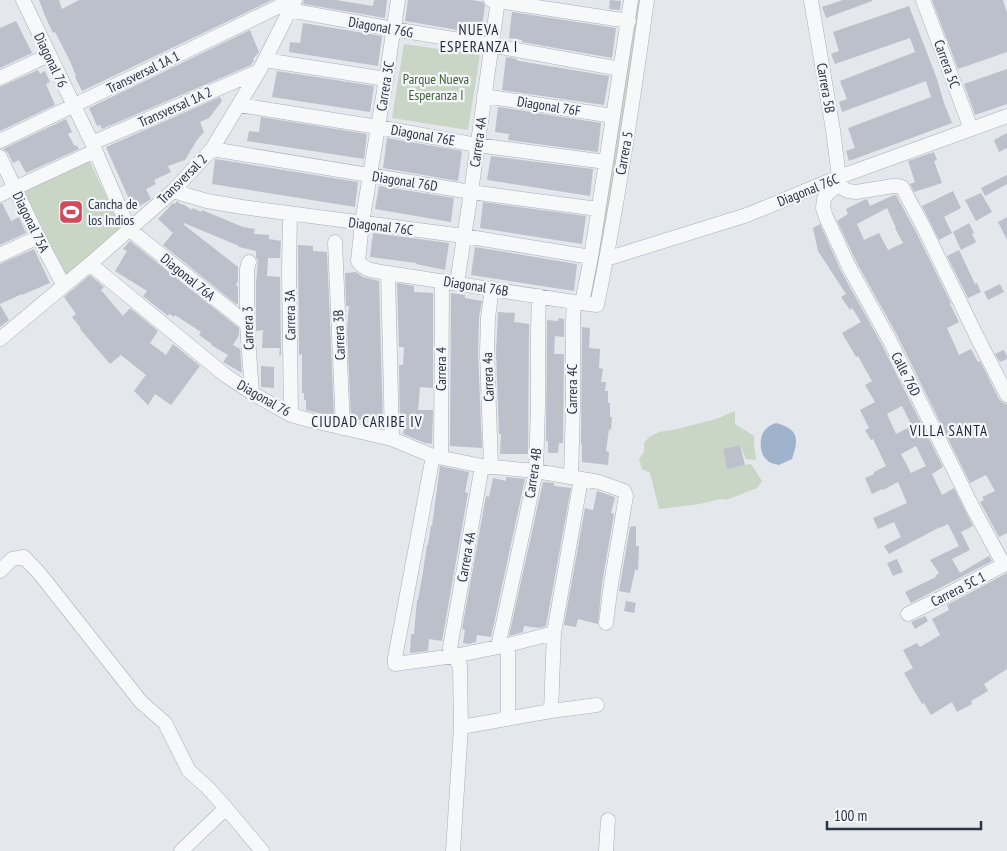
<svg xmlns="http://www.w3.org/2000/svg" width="1007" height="851" font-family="'PT Sans Narrow',sans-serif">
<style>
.green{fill:#c9d6c5}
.water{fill:#9fb4cc}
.building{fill:#bbc0ca;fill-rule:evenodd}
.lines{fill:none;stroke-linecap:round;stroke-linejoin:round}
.minor-casing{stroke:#a9aeb7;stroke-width:15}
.minor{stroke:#f7f8fa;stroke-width:14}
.labels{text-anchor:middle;stroke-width:4.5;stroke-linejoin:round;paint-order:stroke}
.street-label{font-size:14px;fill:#2b3445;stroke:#f4f6f9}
.park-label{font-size:14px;fill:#3f6138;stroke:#f4f6f9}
.poi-label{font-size:14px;fill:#2b3445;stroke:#f4f6f9;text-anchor:start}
.neighbourhood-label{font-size:15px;letter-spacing:1px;fill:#1d2536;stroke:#f4f6f9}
</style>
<rect width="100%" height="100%" fill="#e4e7ec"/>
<path class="green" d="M635,0H643L595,301L587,300Z
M404,44L480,55L468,130L392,118Z
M89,160L122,229L64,280L20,194Z
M735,411V424L754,436V444L756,460L746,459L740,445L723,449L727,468L751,464L762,481L757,488L726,500L720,499L700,504L659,509L650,473L642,469L639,459L644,452V443L649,437L659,432L677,429L716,419Z"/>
<path class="water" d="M776,423C799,429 799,439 792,459L779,465C775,464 769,463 767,460C760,455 759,440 763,433C766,427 771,425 776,423Z"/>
<path class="building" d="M39,0H59L62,9L79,0H272L82,91L75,77L76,76L70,61L55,32L53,33L45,16Z
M304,0H336L373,6L374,0H387L385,18L303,4Z
M408,0H472L483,2L485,6L481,34L405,21Z
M610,0L621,1L620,10L609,9Z
M843,0H872V1L826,18L822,7Z
M932,0H1003L1007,13V52L958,69Z
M909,6L937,79L944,103L952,123L849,161L846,151L855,148L848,128L931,97L926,81L842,112L839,102L847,99L840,81L915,52L910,38L835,64L831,54L839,51L833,32Z
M512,12L616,28L612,58L522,42V40L509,38Z
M16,21L32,53L0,68V28Z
M303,23L382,36L378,66L289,52L290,42L300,43Z
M250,30L259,52L253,59L254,61L251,65L102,129L100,125L97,126L89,108Z
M506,57L517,59L516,60L519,61L609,76L604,105L502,90Z
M1007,69V104L975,115L964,84Z
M38,70L40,74L45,71L50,82L46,84L55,105L0,131V87Z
M277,71L374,86L370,112L272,97Z
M220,97L222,101L209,118L200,122L204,132L197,140L185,160L168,166L171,172L154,180L156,184L146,189L151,199L133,210L128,200L129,199L106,147Z
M498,107L601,123L598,151L597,152L508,140L509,134L495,132Z
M261,117L367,134L364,159L247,141L249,131L259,132Z
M66,119L72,132L68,134L74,145L77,146L79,149L26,173L19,160L13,163L8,153L3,149Z
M1007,133V148L999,152L994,140Z
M387,138L462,151L458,181L383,168Z
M934,152L937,160L934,161L942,183L914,192L910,184L915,182L908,161Z
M491,156L593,169L590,196L487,180Z
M215,159L358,182L355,207L212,184Z
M1007,175V184L985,196L981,188Z
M379,186L454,198L451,222L375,209Z
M953,191L961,208L944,217L952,233L939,240L922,206Z
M981,193L992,212L976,221L965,200Z
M894,195H896L916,232L951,303L950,304L959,322L947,328L959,355L971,349L978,362L980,361L999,399L1003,403L1007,404V533L999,537L980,502L984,500L982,497L995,491L986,475L970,483L897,335L857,263L837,221L848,214L846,209L864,200L867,199L870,206ZM887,208L896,228H895L903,243L888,250L879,233L864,240L857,224Z
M177,201L182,205L183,204L192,210L193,208L201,212L202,210L243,227L255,229L254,234L269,235V239L281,241L280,258H268L267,276L280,277L281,355H279L280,348H262L263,330L256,331V283L258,260L256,258V251L239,247V246L184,223L183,224L238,267V281L236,285L238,287V303L237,305L163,245L173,233L158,219L172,204L173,203L175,204Z
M483,202L586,216L582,244L480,228Z
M2,203L11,221L19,217L26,233L0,245V204Z
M1007,217V240L998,222Z
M969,223L974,233L972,234L976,242L961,250L953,232Z
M820,224L841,271L881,343L943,467L932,474L942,495L954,488L973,526L961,532L970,550L952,559L960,573L989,556L992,561L911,603L905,592L936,577L935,576L939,573L930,560L959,546L948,524L940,528V527L889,554L884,546L901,537L894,522L878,529L873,518L907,503L898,482L883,490L882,489L872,494L865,478L874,474V472L886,466L873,439L871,440L865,430L869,428L860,410L875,402L865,385L872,381L858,356L856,357L842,333L861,322L852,308L850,310L841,297L846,294L818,251L813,228ZM902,406L912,426L896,434L887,414ZM916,446L926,466L911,473L901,454Z
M373,233L449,243L445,270L416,264V263L370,257Z
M130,241L239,328V335L233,345L240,349L242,373L223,362L228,355L211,345L212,344L199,335L201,332L175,315L174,317L169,314L168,316L143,296L147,291L115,271L127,251L123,249Z
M298,245L313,246V251L327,252L334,417L306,410V400H304V393H302V354L299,355Z
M475,247L577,264L574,291L471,275Z
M34,249L50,283L22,295V294L0,304V264Z
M959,250L975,284L977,283L981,292L968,298L947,256Z
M356,272L363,277L379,281L383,427L371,425V420H351L347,328L349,306H346L345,273Z
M90,275L104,287L101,290L123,316L130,308L158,331L150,343L166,355L173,344L200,366L171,405L155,394L148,405L134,391L146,375L121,355L110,364L80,329L81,328L72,317L76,314L64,297Z
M397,283L414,286V292L433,293V388L420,387L418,410H433L432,444L425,443L403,434L404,428H400L399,365H403L404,347H399Z
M1000,284L1004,292L988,300L984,292Z
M451,293L465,295V298L482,301L479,318L478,352L482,448L450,446Z
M0,305L9,320L0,327Z
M498,312L515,313L514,322L529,324L528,454H500L501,434H499L496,352Z
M559,318L564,319V337L555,336L554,354H564L563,443H559L558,453H548V441H546L547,320L558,321Z
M582,327L590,328L589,348L600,349L599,368L603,369L601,382H606L605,391H608V403H610V417H612L611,430L609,429L606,451L609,452L608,465L582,462V445L581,443Z
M1004,350L1007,356V359L1000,362L995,354Z
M261,366L274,367V388L261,387Z
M740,445L745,465L727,469L723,449Z
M440,466L469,472L465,492L468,493L442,641L429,639L428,651L410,653L411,634H414L417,600H418L423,572L427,545H428L431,525L432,526Z
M506,477L525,479L491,637L477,635L476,642L469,644L463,643L465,630L462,629L486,496L489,497L493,478L506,481Z
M543,482L554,483V486L571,488L546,626L540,628L524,626L523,632L509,636Z
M597,491L615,497L611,513L614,514L602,583L598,624L578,619L576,627L564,625L585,508L593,510Z
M636,526V546H639L638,570H635L630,593L619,591L630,527Z
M897,559L903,572L893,576L887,563Z
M1007,573V669L984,684L988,691L971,701L972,704L957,712L952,702L931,715L924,703L922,704L915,692L904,673L913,668L903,650L917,643L920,647L940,635L932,619L949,610L947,605Z
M626,601L636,603L634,613L624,611Z
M925,616L928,621L915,629L911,622Z"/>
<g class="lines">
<defs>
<path id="minor" d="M23,0L92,143L129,229L247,324
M398,0L386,79L362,223L358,261C364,271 377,271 388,273L574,302L597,305C618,204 633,102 647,0
M491,0L629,21
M811,0L833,130L839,177
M923,0L971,129
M286,3L289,10L393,29L490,45L620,69
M265,60L386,79
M0,78L49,55
M484,96L613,116
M239,105L378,127L477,145L606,162
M0,141L286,3
M92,143L259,71
M212,149L471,192L598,209
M0,157L38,237L64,286
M830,182L848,191L856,192L893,186H898L902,187L924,228L979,341L1007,395
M838,185L828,193L824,199L823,208L826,217L849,267L889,339L975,512L1004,565
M173,191L207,201L242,207L464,236L591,257
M0,195L95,151
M290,214L289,271L291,415
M335,242L343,428
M0,255L38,237
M606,259L747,215L839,177L1007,116
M249,262L247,269V324L252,393
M90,264L225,375L252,393L291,415L309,420L392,439L433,456L482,466L536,471L599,482L624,491L626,496L611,584L606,623
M388,273L392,439
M457,283L471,192L498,0
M582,303L591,257L606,162L631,0
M0,339L90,264L173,191L212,149L259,71L295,0
M433,456L395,658V664L454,656L508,645L554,633
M441,457L442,281
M491,467L487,352L488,318L492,288
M571,477L573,406V320L574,302
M0,571L12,559L24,557L40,574L141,702L165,723L189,771L207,787L226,808L262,851
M908,614L941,598L1007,563
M498,647L536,471L538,406V330L539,296
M551,711L597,705
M508,719V645
M461,727L551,711L554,633L581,479
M181,851L226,808
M453,851L461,727L460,666L450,648L482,466
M606,851L608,820"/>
</defs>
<use href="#minor" class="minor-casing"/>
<use href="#minor" class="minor"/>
</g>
<defs>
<symbol id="stadium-square" viewBox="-11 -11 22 22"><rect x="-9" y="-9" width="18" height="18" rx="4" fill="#d1495b" stroke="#f4f6f9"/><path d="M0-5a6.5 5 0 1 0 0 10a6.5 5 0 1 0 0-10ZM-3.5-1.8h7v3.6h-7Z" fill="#fff"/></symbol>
</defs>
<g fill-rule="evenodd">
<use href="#stadium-square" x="57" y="198" width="28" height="28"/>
</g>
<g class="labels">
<g class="street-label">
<text transform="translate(381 27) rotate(10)" y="5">Diagonal 76G</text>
<text transform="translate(51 60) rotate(64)" y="5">Diagonal 76</text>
<text transform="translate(947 64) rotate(70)" y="5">Carrera 5C</text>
<text transform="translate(143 72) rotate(-26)" y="5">Transversal 1A 1</text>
<text transform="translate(385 86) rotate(-81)" y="5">Carrera 3C</text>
<text transform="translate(826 88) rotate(80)" y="5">Carrera 5B</text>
<text transform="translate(549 106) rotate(9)" y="5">Diagonal 76F</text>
<text transform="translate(175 107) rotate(-24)" y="5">Transversal 1A 2</text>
<text transform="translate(423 135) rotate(10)" y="5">Diagonal 76E</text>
<text transform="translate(478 142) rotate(-82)" y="5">Carrera 4A</text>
<text transform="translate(624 153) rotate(-80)" y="5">Carrera 5</text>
<text transform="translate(182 179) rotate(-45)" y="5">Transversal 2</text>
<text transform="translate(405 181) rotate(9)" y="5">Diagonal 76D</text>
<text transform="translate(808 190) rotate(-22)" y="5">Diagonal 76C</text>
<text transform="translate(31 222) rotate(64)" y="5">Diagonal 75A</text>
<text transform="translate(381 226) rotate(7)" y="5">Diagonal 76C</text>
<text transform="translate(188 277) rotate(39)" y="5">Diagonal 76A</text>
<text transform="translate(476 286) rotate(9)" y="5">Diagonal 76B</text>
<text transform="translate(290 315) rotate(-91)" y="5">Carrera 3A</text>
<text transform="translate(248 328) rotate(-92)" y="5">Carrera 3</text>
<text transform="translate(339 335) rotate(-92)" y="5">Carrera 3B</text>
<text transform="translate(441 369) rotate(-90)" y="5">Carrera 4</text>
<text transform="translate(906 374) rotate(63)" y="5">Calle 76D</text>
<text transform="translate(488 377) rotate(-92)" y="5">Carrera 4a</text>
<text transform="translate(572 389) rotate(-90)" y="5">Carrera 4C</text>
<text transform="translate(264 398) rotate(30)" y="5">Diagonal 76</text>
<text transform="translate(533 473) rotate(-82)" y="5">Carrera 4B</text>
<text transform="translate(466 557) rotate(-80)" y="5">Carrera 4A</text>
<text transform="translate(958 589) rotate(-27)" y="5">Carrera 5C 1</text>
</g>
<g class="park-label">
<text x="436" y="84">Parque Nueva<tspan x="436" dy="16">Esperanza I</tspan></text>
</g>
<g class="poi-label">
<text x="88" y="209">Cancha de<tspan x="88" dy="16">los Indios</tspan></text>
</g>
<g class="neighbourhood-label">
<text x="479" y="35">NUEVA<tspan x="479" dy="17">ESPERANZA I</tspan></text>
<text x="367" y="427">CIUDAD CARIBE IV</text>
<text x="949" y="436">VILLA SANTA</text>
</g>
</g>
<path d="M827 821v8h154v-8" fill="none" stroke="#2b3445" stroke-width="2.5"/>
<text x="834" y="821" font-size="15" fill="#2b3445" stroke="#f4f6f9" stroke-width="4" paint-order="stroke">100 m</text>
</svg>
